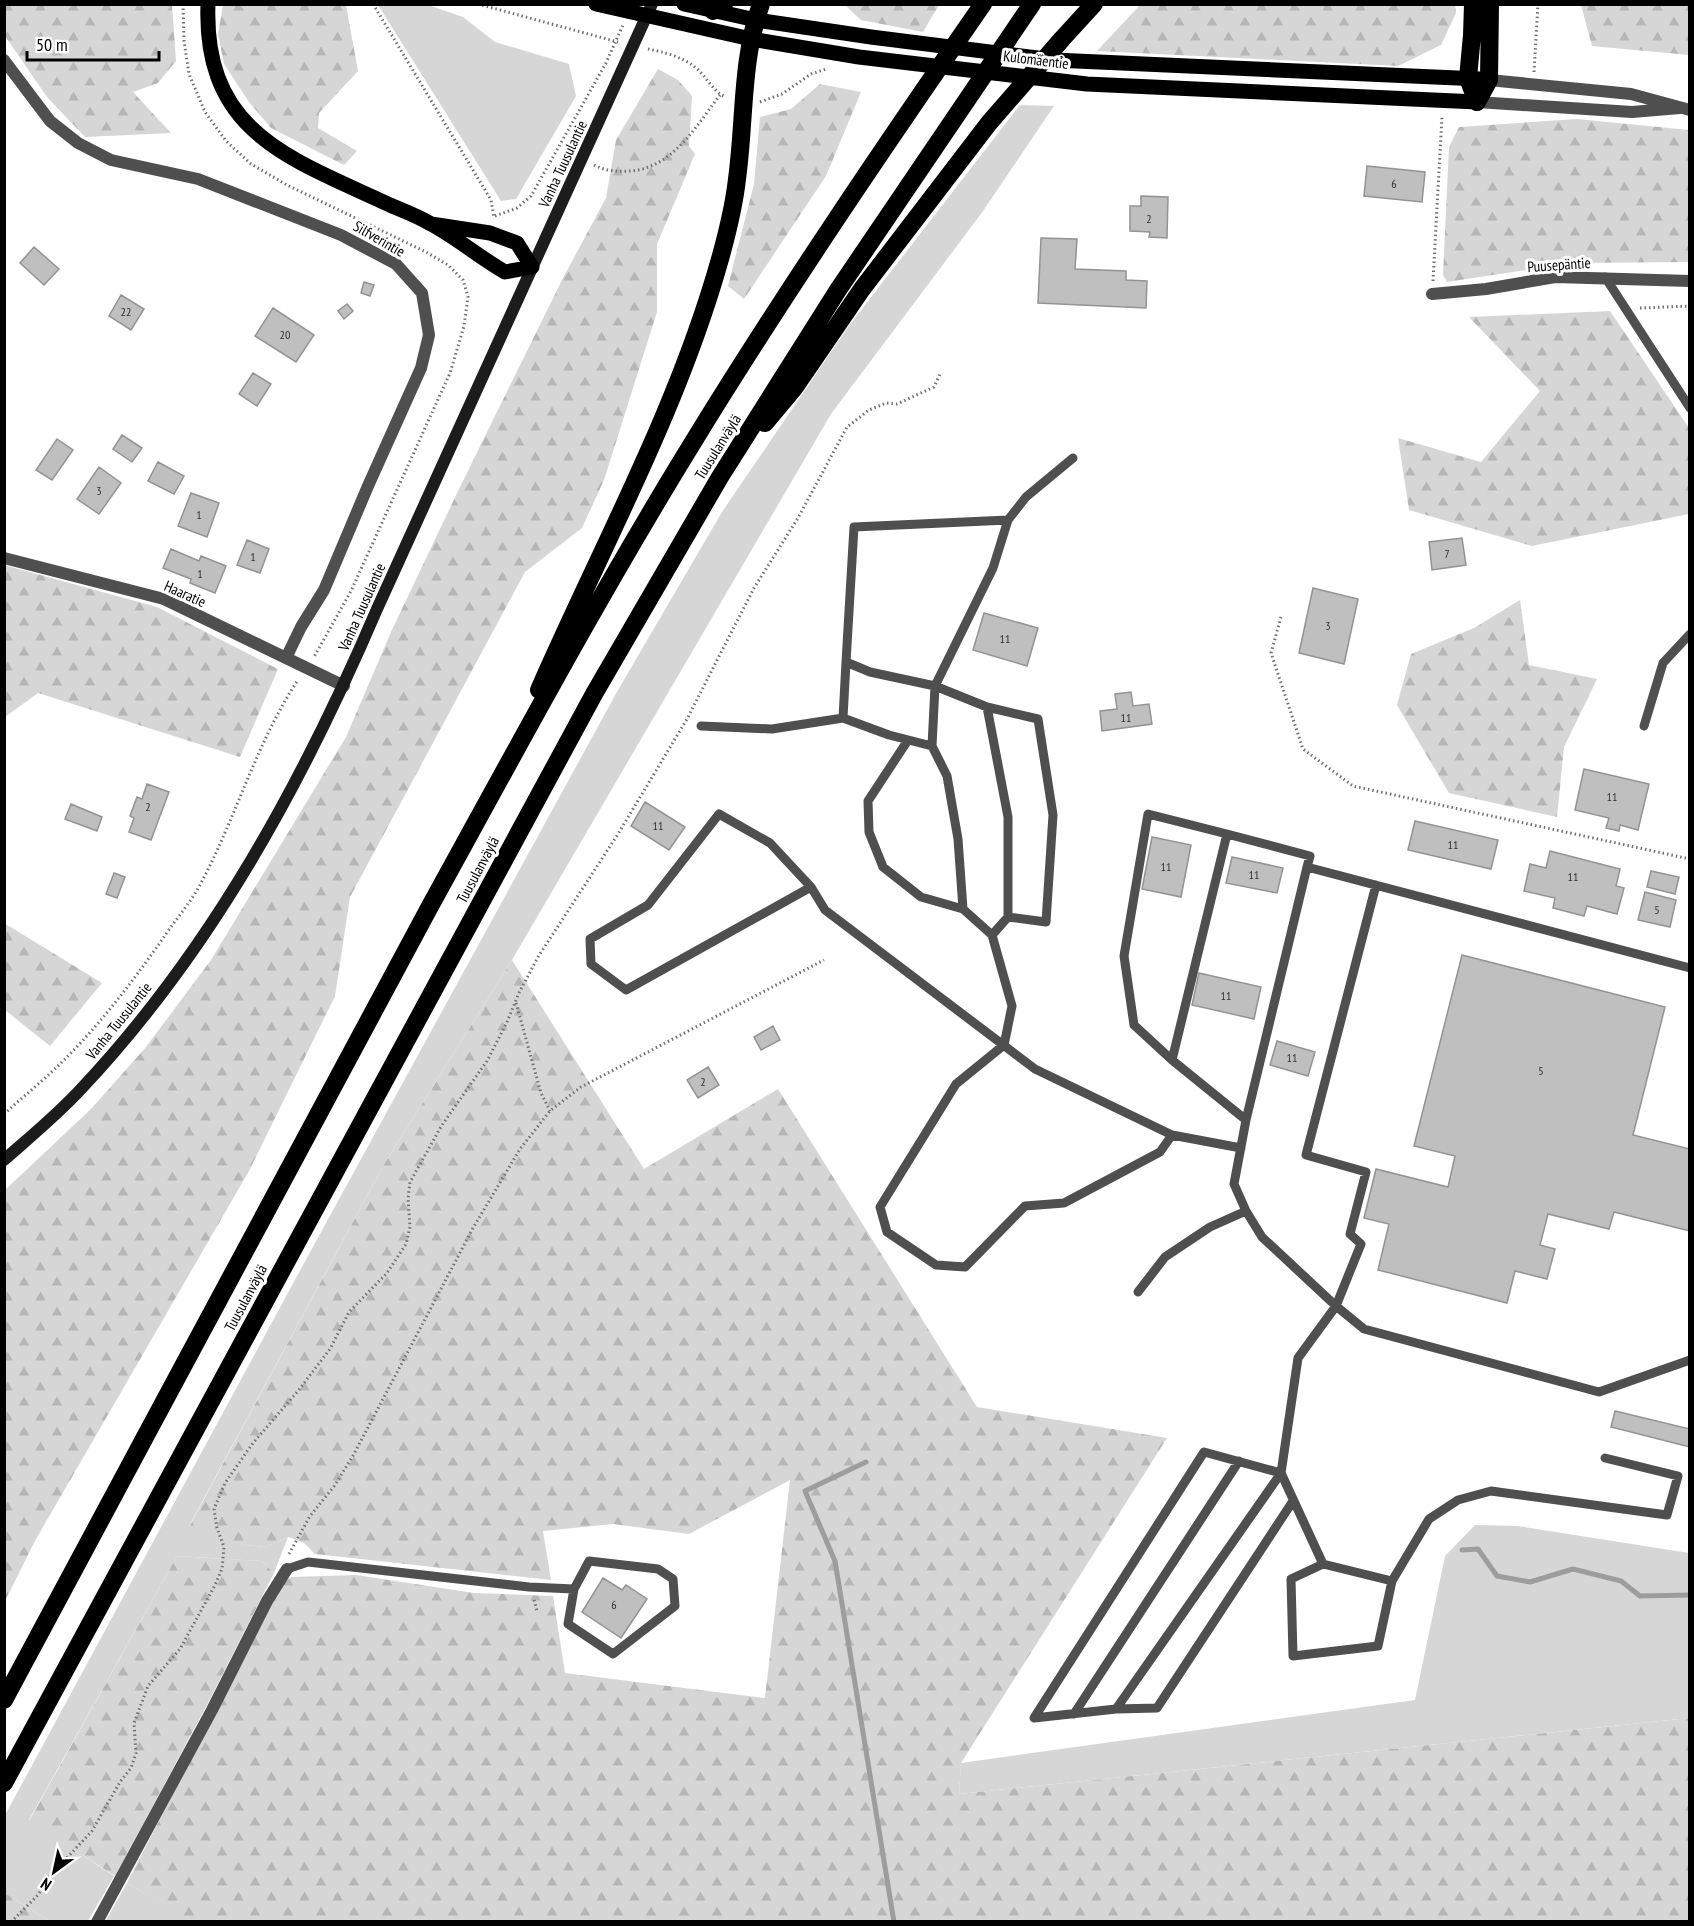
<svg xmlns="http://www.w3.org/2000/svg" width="1694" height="1926" font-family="'PT Sans Narrow',sans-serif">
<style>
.green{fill:#d6d6d6}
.forest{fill:url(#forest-firs)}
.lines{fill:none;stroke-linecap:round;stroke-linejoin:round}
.stream{stroke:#9d9d9d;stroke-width:5}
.building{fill:#bfbfbf;stroke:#939393;stroke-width:1.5}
.path{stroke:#717171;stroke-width:3;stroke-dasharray:1.5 3;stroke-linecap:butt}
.service{stroke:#4f4f4f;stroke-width:9}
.minor{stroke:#4f4f4f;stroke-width:12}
.secondary{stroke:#1c1c1c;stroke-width:12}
.primary{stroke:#000;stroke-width:15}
.motorway{stroke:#000;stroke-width:18}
.labels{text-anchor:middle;stroke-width:6;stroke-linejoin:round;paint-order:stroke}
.number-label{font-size:12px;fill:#303030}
.street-label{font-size:15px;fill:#000;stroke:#fff}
</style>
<defs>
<pattern id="forest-firs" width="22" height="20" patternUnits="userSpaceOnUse" patternTransform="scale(1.5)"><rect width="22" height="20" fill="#d6d6d6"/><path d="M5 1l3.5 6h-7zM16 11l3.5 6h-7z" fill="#b6b6b6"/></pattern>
</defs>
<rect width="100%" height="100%" fill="#fff"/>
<path class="green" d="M378,5H428L463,17L495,42L569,64L576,96L516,199L501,201Z
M1020,105L1054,106L983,211L831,414L512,960L383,1166L189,1526L245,1545L266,1547L288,1537L274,1573L262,1561L177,1556L29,1820L114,1876L88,1921H49L5,1893L4,1817L309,1254L618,690L722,512L848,327Z
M1475,1525L1518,1526L1689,1553V1718L959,1794L961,1763L1415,1700L1445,1556Z
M127,1883L194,1921L105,1922Z"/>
<path class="forest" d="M1455,4L1456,13L1441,45L1398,66L1097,51L1140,5Z
M4,5H172L176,61L158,83L133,92L171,133L85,137L47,97L5,36Z
M223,5H346L358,71L319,113L318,128L357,151L344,165L271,128L249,102L224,64L218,34Z
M845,5H939L923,32L861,20Z
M1581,5H1689V55L1592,46Z
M658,69L678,80L692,96L689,146L695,154L657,244V312L604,480L582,528L525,572L350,897L335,996L249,1171L36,1539L5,1601V1190L92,1108L146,1047L211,960L346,737L391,632L459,489L563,278L606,198L616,140Z
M820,84L861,92L826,176L744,299L728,286L754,184L760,117L791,109Z
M1577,119L1689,130V262L1572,263L1447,282L1443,275L1449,147L1459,127Z
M1610,311L1689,428V514L1532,546L1409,510L1398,438L1481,462L1540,391L1469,317Z
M4,565L157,607L278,669L240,757L38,693L5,717Z
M1520,600L1529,665L1597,679L1564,747L1557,817L1449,793L1397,705L1411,654L1474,628Z
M4,923L102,983L50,1046L5,1010Z
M512,960L644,1169L778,1089L977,1407L1167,1438L961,1763L959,1794L1689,1718V1921L194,1922L127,1883L280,1586L291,1577L356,1575L474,1593L553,1596L565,1673L765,1698L790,1480L689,1534L613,1524L543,1531L551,1580L315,1554L304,1543L288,1537L266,1547L245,1545L189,1527L383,1166Z
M177,1556L262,1561L274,1573L208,1703L115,1876L29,1821Z
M5,1893L49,1921H5Z"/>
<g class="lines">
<path class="stream" d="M866,1462L805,1491L835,1561L894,1922
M1462,1550L1478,1549L1497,1576L1530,1582L1573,1569L1621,1581L1640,1596L1690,1595"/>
</g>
<path class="building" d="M1367,166L1425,172L1422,202L1364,196Z
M1141,196L1168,197L1167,238L1149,237L1150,232L1130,231V206H1141Z
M1041,238L1077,239L1075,269L1126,271V280L1147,281L1146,308L1038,303Z
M34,247L59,269L44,285L20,263Z
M364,282L374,285L370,296L361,293Z
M121,295L144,309L131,330L109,316Z
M347,304L353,311L344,319L338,311Z
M273,308L314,335L296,362L255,336Z
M253,373L271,384L257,406L239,394Z
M122,435L142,448L132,462L113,449Z
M57,439L73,450L52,480L36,470Z
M158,462L184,476L174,494L148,481Z
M99,467L121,483L99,514L77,499Z
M191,493L219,503L207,537L178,526Z
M1462,538L1466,565L1432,570L1429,542Z
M247,540L269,549L260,573L237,565Z
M171,549L199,561L201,556L226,566L215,593L190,583L191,579L163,568Z
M1313,588L1358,599L1344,664L1299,653Z
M984,613L1038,628L1027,666L973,650Z
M1131,692L1133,706L1149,704L1152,724L1102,731L1100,711L1117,709L1115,694Z
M1584,769L1649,784L1638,830L1620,825L1619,831L1606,828L1609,818L1575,810Z
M147,784L169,792L151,840L129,832L134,818L130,816L137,797L142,799Z
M645,802L685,827L669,850L631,826Z
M71,804L102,817L97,831L65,819Z
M1415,821L1498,840L1491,869L1408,850Z
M1152,837L1191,845L1181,897L1142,889Z
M1550,851L1620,869L1616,886L1624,888L1617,914L1587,906L1584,916L1553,908L1555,898L1524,891L1530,864L1546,868Z
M1232,857L1283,868L1277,893L1226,883Z
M1651,871L1679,877L1675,894L1647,887Z
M114,873L125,877L117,898L106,894Z
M1645,892L1676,900L1670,927L1638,920Z
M1462,955L1665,1007L1633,1135L1690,1149V1231L1614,1212L1609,1229L1548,1214L1540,1245L1555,1249L1547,1279L1515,1271L1507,1303L1378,1270L1389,1224L1364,1218L1376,1169L1448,1187L1455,1156L1414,1146Z
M1199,973L1261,987L1254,1019L1192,1005Z
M773,1026L780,1040L761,1050L754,1037Z
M1277,1041L1315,1052L1308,1076L1270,1065Z
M708,1067L719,1085L698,1098L687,1080Z
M1615,1411L1690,1429V1447L1611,1427Z
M603,1578L622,1590L626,1585L647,1599L621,1638L582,1612Z"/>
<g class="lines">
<path class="path" d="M183,4L184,41L189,74L205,112L226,141L251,164L287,185L426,252L448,265L463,280L468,297L464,326L450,373L351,591L314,657
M373,4L491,200L494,218
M478,4L618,42
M648,49C664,52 683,57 696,68C707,77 713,92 726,97
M1534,72L1538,4
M760,102L782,94L811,74L826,69
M594,165C605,171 618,172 630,171C673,168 696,126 720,95
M495,216L517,208L531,196L606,63L623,25
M1433,281L1442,117
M1640,308L1690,306
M1281,617L1271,653L1303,749L1353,786L1690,859
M516,1003L541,1093L550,1111
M4,1114C22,1098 41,1082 59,1065C99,1026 134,980 166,934C177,918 190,903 200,885C236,818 256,743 298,680
M289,1554L310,1516L335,1485L354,1454L473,1228L520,1149L550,1111L581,1087L824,960
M534,1600L537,1611
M11,1922L38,1895L49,1877L92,1831L120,1782L131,1768L136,1753L134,1723L148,1686L180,1649L214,1587L222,1569L224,1547L217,1528L214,1509L225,1483L253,1443L298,1391L330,1349L349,1312L387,1273L406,1244L410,1227L408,1198L410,1182L442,1125L487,1061L507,1022L519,993L538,957L618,834L687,719L754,588L798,518L847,427L869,410L886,403L897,404L934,387L941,372"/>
<path class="service" d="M1605,277L1690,408
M846,662L870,672L935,686L987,707L1038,719L1053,815L1046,922L1008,917L992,935L963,909L958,839L947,776L932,746L889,735L843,718Z
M846,662L854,527L1008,520
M987,707L1008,817V917
M701,726L772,729L843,718
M1644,726L1663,663L1690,634
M908,740L868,801L869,832L883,867L921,897L963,909
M932,746L935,686L993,568L1008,520L1026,497L1073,458
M1227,834L1310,856L1307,867
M811,887L626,990L591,964L590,939L648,905L719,814L770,843L811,887L825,910L1035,1069L1172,1135L1241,1148
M992,935L1012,1006L1004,1045L956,1084L880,1207L887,1232L936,1265L965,1267L1025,1206L1064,1203L1160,1152L1172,1135
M1172,1060L1227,834L1148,814L1124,956L1134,1025L1172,1060L1246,1120L1307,867L1690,968
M1246,1120L1234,1184L1246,1211L1262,1237L1336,1306L1364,1329L1599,1392L1690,1360
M1138,1292L1165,1257L1210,1227L1246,1211
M1323,1564L1392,1581L1378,1646L1293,1656L1291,1579L1323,1564L1281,1473L1298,1358L1336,1306L1361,1244L1350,1234L1366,1172L1306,1155L1376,885
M287,1569L308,1562L529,1587L574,1589L589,1561L658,1569L673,1579L675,1606L613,1654L568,1624L574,1589
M1392,1581L1429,1519L1458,1500L1491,1491L1667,1515L1678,1476L1605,1458
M1116,1709L1281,1473L1204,1452L1034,1718L1116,1709L1157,1708L1293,1501
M1074,1714L1239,1461"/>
<path class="minor" d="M4,60L50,121L78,143L111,160L198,179L341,235L396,264L422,293L429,335L421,368L368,486L324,590L301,627L286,658
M1489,80L1631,94L1690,110
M1477,102L1632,112L1680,108
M1432,294L1486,289L1555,277L1690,281
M4,558L164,599L344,686
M97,1922L212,1710L267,1601L287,1569"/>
<path class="secondary" d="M4,1160C30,1137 57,1115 81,1089C211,951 303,782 377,609L652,4"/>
<path class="primary" d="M208,4C203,134 292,159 390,205C404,211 418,216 431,224C457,238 479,257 505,272L532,267L517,243L490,233L431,224
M596,4L751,39L859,57L1087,84L1477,102
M684,4L756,20L871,37L1054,60L1480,79"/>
<path class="motorway" d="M1473,4L1472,35L1468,78L1477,102
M713,11L724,4
M1477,102L1489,80L1490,4
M765,423L795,387L862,289L989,123L1062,39L1094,4
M539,690C601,548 678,409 720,259C727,234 734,206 737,179C745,121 741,60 761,4
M4,1700C146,1437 285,1173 428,910C515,752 600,593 695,439C786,291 884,147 983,4
M4,1783L594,694L720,477L838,290L1032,4"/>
</g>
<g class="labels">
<g class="number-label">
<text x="1394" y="188">6</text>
<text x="1149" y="223">2</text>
<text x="126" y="316">22</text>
<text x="285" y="339">20</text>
<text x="99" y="495">3</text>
<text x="199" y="519">1</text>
<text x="1447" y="558">7</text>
<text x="253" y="561">1</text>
<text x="200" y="578">1</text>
<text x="1328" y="630">3</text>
<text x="1005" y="643">11</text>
<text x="1126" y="722">11</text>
<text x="1612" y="801">11</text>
<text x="148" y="811">2</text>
<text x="658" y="830">11</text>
<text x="1453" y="849">11</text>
<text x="1166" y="871">11</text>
<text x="1254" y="879">11</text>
<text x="1573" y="881">11</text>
<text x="1657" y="914">5</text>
<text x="1226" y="1000">11</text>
<text x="1292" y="1062">11</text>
<text x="1541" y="1075">5</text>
<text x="703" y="1086">2</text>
<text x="614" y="1609">6</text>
</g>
<g class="street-label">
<text transform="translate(1036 60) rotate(7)" y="5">Kulomäentie</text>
<text transform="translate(563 164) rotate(-65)" y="5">Vanha Tuusulantie</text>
<text transform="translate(379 239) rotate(30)" y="5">Silfverintie</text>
<text transform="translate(1559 265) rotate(-4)" y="5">Puusepäntie</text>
<text transform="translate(718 447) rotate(-58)" y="5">Tuusulanväylä</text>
<text transform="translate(185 594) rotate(24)" y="5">Haaratie</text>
<text transform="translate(362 607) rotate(-66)" y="5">Vanha Tuusulantie</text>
<text transform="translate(478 870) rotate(-62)" y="5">Tuusulanväylä</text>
<text transform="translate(119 1021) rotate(-51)" y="5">Vanha Tuusulantie</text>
<text transform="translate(246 1298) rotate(-62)" y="5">Tuusulanväylä</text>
</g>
</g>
<rect width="1694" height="1926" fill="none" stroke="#000000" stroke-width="12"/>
<g transform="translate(54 1872) rotate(213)" stroke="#ffffff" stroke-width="4.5" paint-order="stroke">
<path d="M0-4.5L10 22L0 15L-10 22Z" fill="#000000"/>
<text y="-9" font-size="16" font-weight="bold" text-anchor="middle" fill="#000000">N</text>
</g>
<path d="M27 51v9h132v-9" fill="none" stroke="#000000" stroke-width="3"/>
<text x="36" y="51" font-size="18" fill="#000000" stroke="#ffffff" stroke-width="4.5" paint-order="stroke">50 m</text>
</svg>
